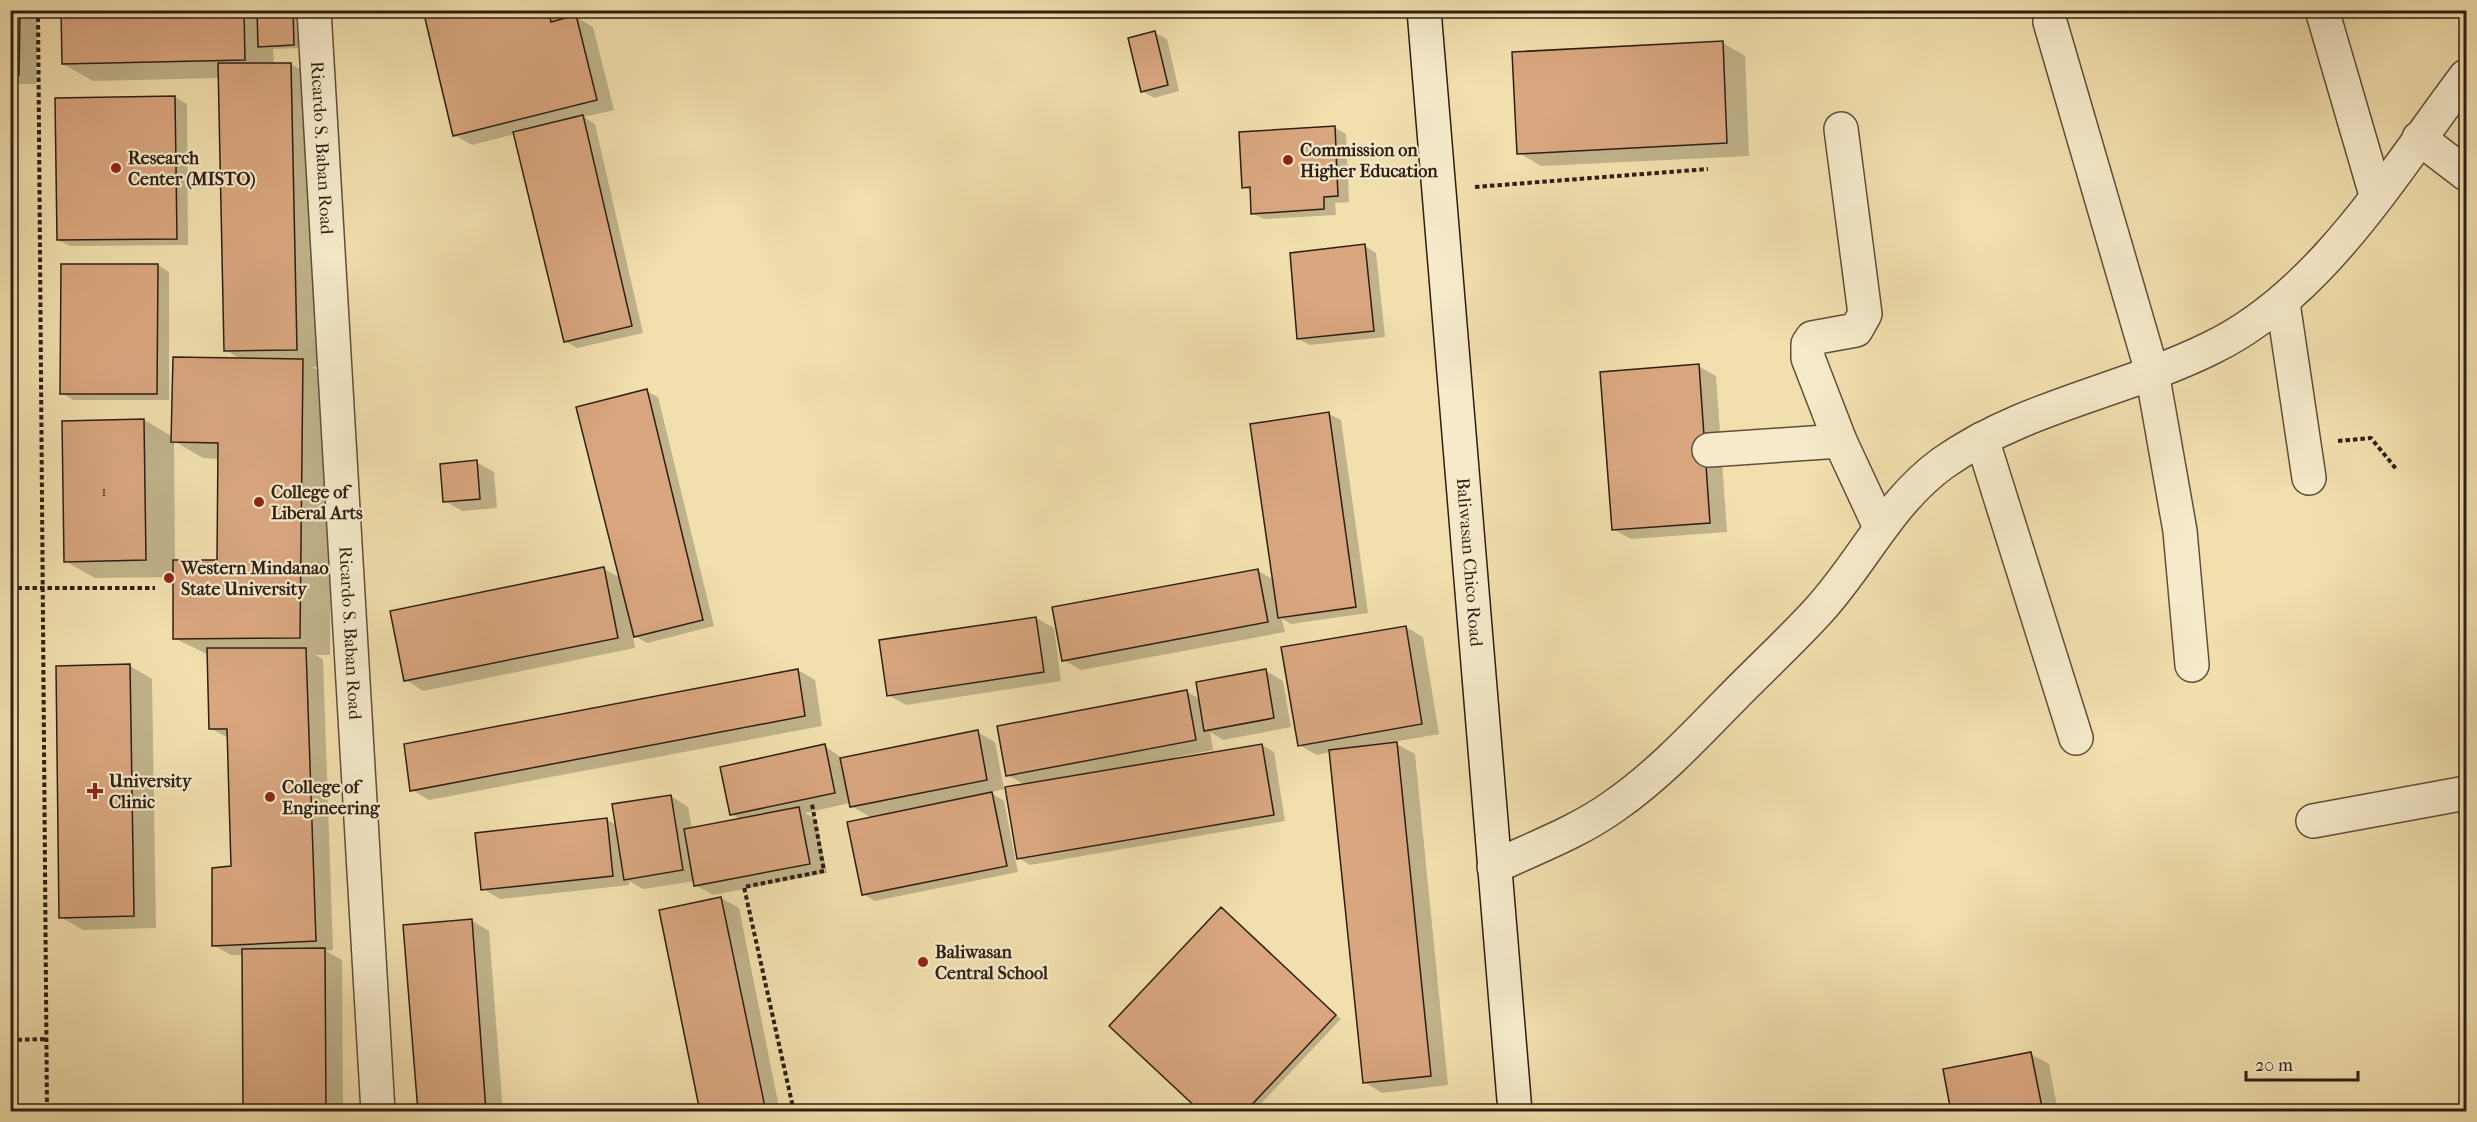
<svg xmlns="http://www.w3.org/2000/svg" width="2477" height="1122" font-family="'IM FELL French Canon',serif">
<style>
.shadow{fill:#0003;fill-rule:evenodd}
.building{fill:#d9a67f;stroke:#2e1f15;stroke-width:1.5}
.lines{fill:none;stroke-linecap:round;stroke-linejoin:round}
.street-casing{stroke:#5f4f3b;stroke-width:36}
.secondary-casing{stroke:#2e1f15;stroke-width:36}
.path{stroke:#2e1f15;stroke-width:4;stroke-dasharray:4.5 3;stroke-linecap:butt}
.street{stroke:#f6eaca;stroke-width:33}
.secondary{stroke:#f6eaca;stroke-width:33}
.poi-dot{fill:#8f2418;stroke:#f6eaca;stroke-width:2}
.labels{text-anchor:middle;stroke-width:4.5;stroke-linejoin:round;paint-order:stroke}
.number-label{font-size:15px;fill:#594130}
.street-label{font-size:18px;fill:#2e1f15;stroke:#f6eaca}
.poi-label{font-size:18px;font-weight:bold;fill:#2e1f15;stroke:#f6eaca;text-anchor:start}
</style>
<rect width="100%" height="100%" fill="#f1dfad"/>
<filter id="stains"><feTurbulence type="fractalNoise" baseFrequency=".00333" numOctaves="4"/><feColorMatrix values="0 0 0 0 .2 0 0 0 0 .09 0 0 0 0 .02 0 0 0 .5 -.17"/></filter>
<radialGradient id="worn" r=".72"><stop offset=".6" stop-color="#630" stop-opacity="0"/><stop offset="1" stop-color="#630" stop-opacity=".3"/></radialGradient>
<path class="shadow" d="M10,10H38L36,84H10Z
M62,10H298L299,48L273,49L274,64H291L321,82L327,366L312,367L332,378L330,655H315L323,659L333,950L326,951L342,960L343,1112H244L243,955H231L213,945L233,867L228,738L210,728L209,655L174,638L175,577L95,578L65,561L144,420L173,437L242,360L226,350L220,78L93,81L63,64ZM174,441L203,458L219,459L218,562H175Z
M424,10H563L565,20L576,17L593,27L614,110L584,117L595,124L643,333L577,348L565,341L515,134L472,145L454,135Z
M1155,33L1167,39L1179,91L1154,98L1142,91Z
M1723,43L1745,56L1749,156L1541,166L1519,153Z
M175,97L187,104L188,245L70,246L58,240Z
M1334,127L1346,134L1349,202L1335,203L1336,215L1264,219L1252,213L1251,191L1244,187Z
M1365,246L1376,253L1385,337L1310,345L1298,339Z
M158,265L169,272V400H73L62,393Z
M1698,366L1716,376L1727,532L1631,539L1613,529Z
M646,391L658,397L714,626L647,643L633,635L635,648L423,691L406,680L604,569L620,578Z
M1329,414L1341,420L1368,613L1291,624L1282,619L1285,632L1081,670L1063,660L1258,571L1274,580Z
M476,462L494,472L497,508L462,511L445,501Z
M1036,618L1054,628L1061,681L906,705L888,695Z
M1406,627L1423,637L1439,734L1393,742L1415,754L1448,1085L1382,1093L1364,1082L1331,752L1317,755L1299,745Z
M130,666L152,679L156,928L83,930L61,917Z
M798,670L815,680L822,726L429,800L412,790Z
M1266,671L1283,681L1291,727L1223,740L1210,732L1213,750L1176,757L1177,760L1262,745L1274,752L1285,821L1030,865L1018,858L1006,789L990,792L1004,801L1018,872L875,901L863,894L872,818L851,806L850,803L805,813L816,819L827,873L713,895L695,885V881L643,889L629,881V885L500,899L483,889L606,819L616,825L671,796L688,807L692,829L741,820L732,814L825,746L843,759L977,732L995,742L1004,789L1025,785L1008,775L1187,692L1200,699Z
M721,898L739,908L780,1112H702Z
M1221,908L1341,1019L1253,1112H1203Z
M471,920L489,931L503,1112H419Z
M2031,1054L2049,1064L2058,1112H1953Z"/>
<path class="building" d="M10,10H20L19,75H10Z
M61,10H244L245,60L62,64Z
M257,10H293L294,45L258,47Z
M423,10H548L551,22L576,15L597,100L453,136Z
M1155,31L1168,85L1141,92L1128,38Z
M1723,41L1727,143L1517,154L1512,52Z
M218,63H291L297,350L224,351Z
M175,96L177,239L57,240L55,98Z
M583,115L632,326L564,342L513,132Z
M1335,126L1338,196L1324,197V209L1251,214L1250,187L1242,188L1239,132Z
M1365,244L1374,331L1297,339L1290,253Z
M61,264H158L157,394H60Z
M173,357L303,359L300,638L173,639V560H217L218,443L171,442Z
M1699,364L1710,523L1612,530L1600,372Z
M647,389L703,620L634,637L576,407Z
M1329,412L1356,607L1278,618L1250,424Z
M144,419L146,560L64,562L62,421Z
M477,460L480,499L443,502L440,464Z
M604,567L618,638L404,681L390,611Z
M1258,569L1268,622L1062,661L1052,607Z
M1036,617L1044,672L887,696L879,640Z
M1406,626L1422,724L1298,746L1281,647Z
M207,648H306L316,941L212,946V868L231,866L227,729H209Z
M130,664L134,916L59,918L56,666Z
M798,669L805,716L410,791L404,744Z
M1266,669L1274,718L1204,731L1196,682Z
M1187,690L1196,740L1006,776L997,726Z
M978,730L987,780L850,807L840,758Z
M1397,742L1431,1076L1363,1083L1329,750Z
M825,744L835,793L730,815L720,767Z
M1262,744L1274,815L1017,859L1005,787Z
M992,792L1007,866L862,895L847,822Z
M671,795L683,870L624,880L612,804Z
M799,807L810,864L694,886L684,829Z
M607,818L613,876L481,890L475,833Z
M721,897L766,1112H700L659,910Z
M1221,907L1336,1015L1245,1112H1201L1109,1026Z
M472,919L486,1112H418L403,925Z
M325,948L326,1112H243L242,949Z
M2031,1052L2043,1112H1951L1943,1069Z"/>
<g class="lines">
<defs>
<g id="street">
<path id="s1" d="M314,10L378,1112"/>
<path d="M2322,10L2376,195"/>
<path d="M2050,22L2152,372L2180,531L2192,665"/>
<path d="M1841,129L1865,314L1856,330L1812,338L1808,344V358L1840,441L1880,527"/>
<path d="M2419,138L2466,174"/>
<path d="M2283,303L2309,478"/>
<path d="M1982,439L2076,738"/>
<path d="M1709,450L1840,441"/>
<path d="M2313,821L2466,793"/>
<path d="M1494,867C1534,848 1578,832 1614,806C1656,777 1693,738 1728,702C1758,671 1790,642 1819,610C1863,562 1889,502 1943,463C2022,407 2123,391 2209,349C2321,296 2393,172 2466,76"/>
</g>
<g id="secondary">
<path id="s2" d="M1424,10L1515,1112"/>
</g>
</defs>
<use href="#street" class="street-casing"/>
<use href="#secondary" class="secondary-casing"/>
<path class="path" d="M38,10L47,1112
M1475,187L1708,169
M2338,441L2371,438L2397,470
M10,588H155
M10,1040L46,1039
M794,1112L744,887L824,871L812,804"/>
<use href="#street" class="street"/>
<use href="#secondary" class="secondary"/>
</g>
<g class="poi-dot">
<circle cx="1288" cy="160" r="6"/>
<circle cx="116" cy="168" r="6"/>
<circle cx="259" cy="502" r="6"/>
<circle cx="169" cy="578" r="6"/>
<path d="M92 782h6v6h6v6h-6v6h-6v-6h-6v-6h6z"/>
<circle cx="270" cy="797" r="6"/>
<circle cx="923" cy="962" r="6"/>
</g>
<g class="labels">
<g class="number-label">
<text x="104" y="496">1</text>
</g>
<g class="street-label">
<text dy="6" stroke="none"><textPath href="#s1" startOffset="138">Ricardo S. Baban Road</textPath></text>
<text dy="6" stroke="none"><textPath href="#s2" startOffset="554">Baliwasan Chico Road</textPath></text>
<text dy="6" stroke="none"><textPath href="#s1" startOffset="624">Ricardo S. Baban Road</textPath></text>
</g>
<g class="poi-label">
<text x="1300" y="156">Commission on<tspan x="1300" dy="21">Higher Education</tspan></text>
<text x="128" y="164">Research<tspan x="128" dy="21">Center (MISTO)</tspan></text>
<text x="271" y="498">College of<tspan x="271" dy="21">Liberal Arts</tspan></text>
<text x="181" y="574">Western Mindanao<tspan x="181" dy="21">State University</tspan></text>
<text x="109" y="787">University<tspan x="109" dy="21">Clinic</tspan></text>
<text x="282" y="793">College of<tspan x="282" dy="21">Engineering</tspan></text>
<text x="935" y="958">Baliwasan<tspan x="935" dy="21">Central School</tspan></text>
</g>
</g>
<rect width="2477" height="1122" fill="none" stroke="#f1dfad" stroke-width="36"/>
<rect x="12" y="12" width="2453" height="1098" fill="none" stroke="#2e1f15" stroke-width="3"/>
<rect x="18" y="18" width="2441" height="1086" fill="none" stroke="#2e1f15" stroke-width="1.5"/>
<path d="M2246 1071v9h112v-9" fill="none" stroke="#2e1f15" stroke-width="3"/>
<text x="2255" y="1071" font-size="18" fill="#2e1f15" stroke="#f6eaca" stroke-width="4.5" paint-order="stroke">20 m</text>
<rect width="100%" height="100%" filter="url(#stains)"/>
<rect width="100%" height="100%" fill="url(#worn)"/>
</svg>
